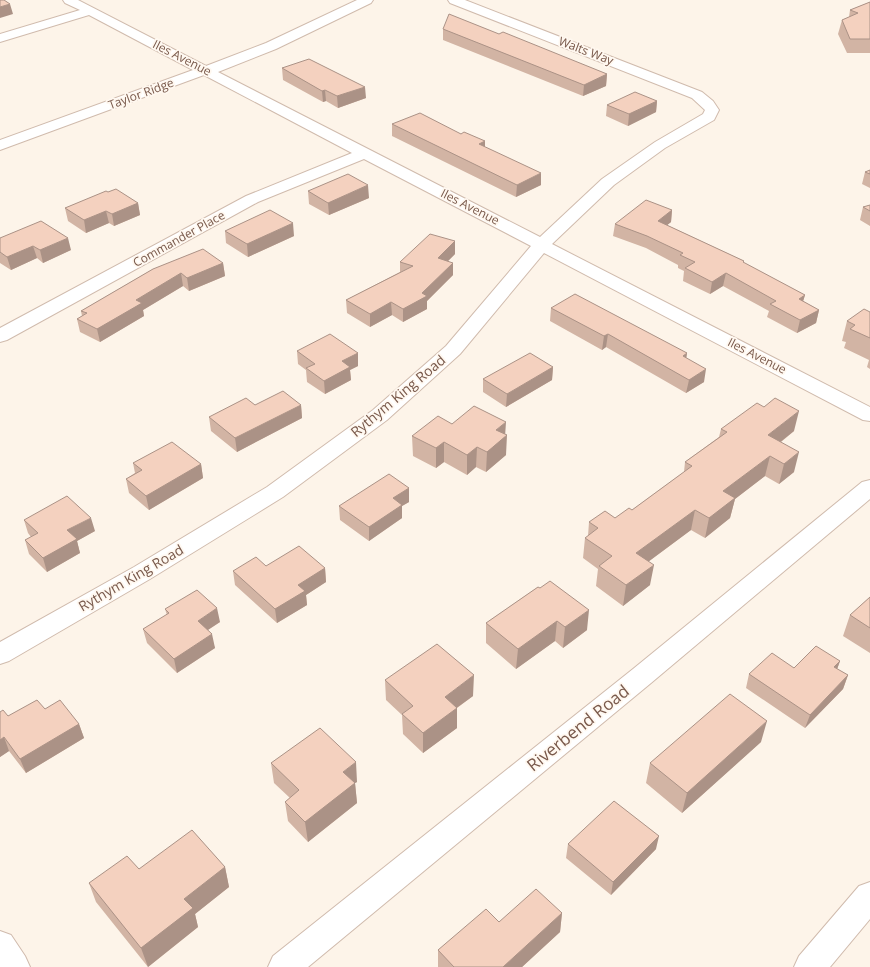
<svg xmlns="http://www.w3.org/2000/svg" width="870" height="967" font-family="'Open Sans',sans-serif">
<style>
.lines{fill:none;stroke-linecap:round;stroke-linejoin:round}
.minor-casing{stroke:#d0bbad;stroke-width:2}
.minor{fill:#fff;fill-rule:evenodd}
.wall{fill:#d2b4a4}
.shaded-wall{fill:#ab9286}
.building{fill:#f4d1bf;stroke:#ab9286}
.labels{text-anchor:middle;stroke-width:3.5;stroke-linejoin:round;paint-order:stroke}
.far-street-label{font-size:12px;fill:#79594b;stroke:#fff8f0}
.street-label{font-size:14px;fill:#79594b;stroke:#fff8f0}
.near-street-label{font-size:17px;fill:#79594b;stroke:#fff8f0}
</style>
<rect width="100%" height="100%" fill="#fdf4e9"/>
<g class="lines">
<defs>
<path id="minor" d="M63,0H78L206,66L266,43L357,0H373L371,3L276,49L218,72L540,237L602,179L655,142L703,114L705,110L692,98L450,3L448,0H465L702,92L713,101L719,110L714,120L665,148L614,185L552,244L870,407V421L863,420L544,253L460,354L387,420L283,497L150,579L9,661L0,664V642L134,567L267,487L373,410L446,346L531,246L364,159L258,202L7,340L0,342V328L246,196L352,153L204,75L0,150V140L193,70L89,15L0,42V34L80,10L65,3Z
M870,480V499L651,683L308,967H268L273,956L633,669L862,482Z
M870,882V919L830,967H794L799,956L859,886Z
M0,931L11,935L25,956L30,967H0Z"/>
</defs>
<use href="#minor" class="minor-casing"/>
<use href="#minor" class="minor"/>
</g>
<path class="wall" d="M870,2V53H847L838,34L842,20L849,17L850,10Z
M443,29L499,34L607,74L606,86L583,96L443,40Z
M282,68L366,98L338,108L326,101L323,102L283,80Z
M657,101L656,112L628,126L606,116L607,105Z
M392,124L461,134L485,141V147L541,185L516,197L392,136Z
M870,170V188L862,184L865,172Z
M308,191L369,198L329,215L309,204Z
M108,192L138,203L140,215L114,226L109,223L86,233L68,221L65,208Z
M870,205V226L860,220L863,207Z
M672,210L671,222L667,225L744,261V263L805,295L803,301L819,310L816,323L797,333L767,317L769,311L723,286L710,294L683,281L684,271L678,268V265L646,248L613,236L615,224Z
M225,231L294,236L248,257L226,243Z
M0,238L71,250L43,263L37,258L11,270L0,263Z
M455,254L448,261L453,275L427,301V309L403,322L392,315L370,327L347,313L346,300L400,272V262Z
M223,263L225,276L189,291L183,286L143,310L144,316L100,342L80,332L77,319L82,316L81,311L153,269Z
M551,308L687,353L686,358L704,382L686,393L606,347L602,350L550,321Z
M870,312V369L867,367L869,360L844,348L846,342L842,341L847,321Z
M297,351L358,353V366L350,370L351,380L325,394L307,382L306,370L298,364Z
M553,367L552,380L506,407L483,392V379Z
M255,405H301L302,418L237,452L211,431L209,417Z
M452,424L505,435L506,455L486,472L476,467L467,475L444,462L436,468L413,456L412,436Z
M721,429L794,431L781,442L794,472L779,484L765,476L735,499L730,518L705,538L691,530L648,562L650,585L623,606L596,586L598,569L583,558L585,538L588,536L589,522L615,518L632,510L684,472L685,462L719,437Z
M133,463L201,464L203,478L149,510L129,493L126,479L135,473Z
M409,488V502L402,506V518L369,541L340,520L339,506Z
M24,520L95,531L77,541L80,553L47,572L29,554L25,540L31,537L28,533Z
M266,566L325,568L326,582L306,595L307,605L277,623L235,585L233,571Z
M538,587L587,630L563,648L555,641L516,669L486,643V623Z
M870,597V653L843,636L850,615Z
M165,609L220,622L208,630L215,648L177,673L147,643L143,629L167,615Z
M840,661L837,669L848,675L843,689L805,728L746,688L749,674Z
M385,680L473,696L457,708V728L423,753L403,734L402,715L386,700Z
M45,709L79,724L84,738L26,773L9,751L0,757V712L8,716Z
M761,742L682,813L646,783L650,763Z
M271,763L357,782L355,783L357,803L308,842L288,821L285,802L290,798L274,783Z
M568,844L656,849L611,895L566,858Z
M225,867L229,887L195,914L198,927L148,967L96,902L89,883L139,869Z
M562,913L560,932L522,967H438V950L499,922Z"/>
<path class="shaded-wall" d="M10,4L13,14L0,18V7Z
M607,74L606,86L583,96L584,85Z
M365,87L366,98L338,108L337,96Z
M325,90L326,101L323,102L322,91Z
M657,101L656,112L628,126L629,114Z
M485,141V153L479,144Z
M541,173V185L516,197L517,185Z
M368,185L369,198L329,215L328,203Z
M138,203L140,215L114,226L112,214Z
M672,210L671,222L656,234L658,221Z
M106,211L109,223L86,233L84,220Z
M293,223L294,236L248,257L247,244Z
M68,238L71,250L43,263L40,250Z
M455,241V254L438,271V258Z
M33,246L37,258L11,270L7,257Z
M223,263L225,276L189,291L187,278Z
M453,263V275L427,301V309L403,322V309L422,293Z
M181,273L183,286L143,310L144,316L100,342L97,329L136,300Z
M726,273L723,286L710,294L712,282Z
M805,295L801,308L799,299Z
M391,302L392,315L370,327V314Z
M819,310L816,323L797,333L800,320Z
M608,334L606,347L602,350L604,336Z
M358,353V366L350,370L351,380L325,394L324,381L342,361Z
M687,353L685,367L683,356Z
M553,367L552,380L506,407L507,394Z
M706,369L704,382L686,393L689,380Z
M301,405L302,418L237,452L235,438Z
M799,411L794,431L764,455L768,435Z
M506,422L505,437L507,435L506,455L486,472L487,452L496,430Z
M444,442V462L436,468V448Z
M477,447L476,467L467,475V455Z
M799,452L794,472L779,484L784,464Z
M770,456L765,476L735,499L730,518L705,538L709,518L723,491Z
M201,464L203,478L149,510L146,496Z
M409,488V502L402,506V518L369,541V527L393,498Z
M695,510L691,530L633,573L636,553Z
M91,518L95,531L77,541L80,553L47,572L43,558L67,530Z
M654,565L650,585L623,606L626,585Z
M325,568L326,582L306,595L307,605L277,623L275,609L298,585Z
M217,608L220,622L200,635L198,621Z
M589,610L587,630L563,648L565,627Z
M557,621L555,641L516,669L518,649Z
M212,634L215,648L177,673L174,659Z
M840,661L835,675L834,667Z
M474,675L473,696L444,717L445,697Z
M848,675L843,689L805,728L810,715Z
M457,708V728L423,753V733Z
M767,721L761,742L682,813L687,793Z
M79,724L84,738L26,773L20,759Z
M4,737L9,751L0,757V740Z
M356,762L357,782L355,783L357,803L308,842L305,822L343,772Z
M659,836L656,849L611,895L613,882Z
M225,867L229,887L195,914L198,927L148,967L141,948L184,899Z
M562,913L560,932L522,967H503Z"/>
<path class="building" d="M0,0H4L10,4L0,7Z
M870,2V39H850L842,20L858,13L850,10Z
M449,14L499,34L503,32L607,74L584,85L443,29Z
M309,59L365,87L337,96L325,90L322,91L282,68Z
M635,92L657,101L629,114L607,105Z
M420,113L461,134L464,132L485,141L479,144L541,173L517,185L392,124Z
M870,170V174L865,172Z
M348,174L368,185L328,203L308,191Z
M116,189L138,203L112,214L106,211L84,220L65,208L106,191L108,192Z
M646,200L672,210L658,221L744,261L743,262L805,295L799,299L819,310L800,320L770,304L776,301L726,273L712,282L685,268L695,262L680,255L683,253L647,236L615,224Z
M870,205V211L863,207Z
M270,210L293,223L247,244L225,231Z
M41,221L68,238L40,250L33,246L7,257L0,252V238Z
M430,234L455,241L438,258L453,263L422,293L427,296L403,309L391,302L370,314L346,300L413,266L400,262Z
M203,249L223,263L187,278L181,273L136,300L142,303L97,329L77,319L87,313L81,311L153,269Z
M575,294L687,353L683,356L706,369L689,380L608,334L604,336L551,308Z
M864,309L870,312V338L850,329L855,325L847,321Z
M330,334L358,353L342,361L350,367L324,381L306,368L315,364L297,351Z
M530,353L553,367L507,394L483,379Z
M283,391L301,405L235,438L209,417L246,398L255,405Z
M775,398L799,411L768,435L799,452L784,464L770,456L723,491L735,498L709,518L695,510L636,553L654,565L626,585L599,566L612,556L585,538L598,528L589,522L605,511L615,518L629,508L632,510L692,466L685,462L727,432L721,429L757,403L764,407Z
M474,406L506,422L496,430L507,435L487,452L477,447L467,455L444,442L436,448L412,436L438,416L452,424Z
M172,442L201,464L146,496L126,479L142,470L133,463Z
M389,474L409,488L393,498L402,505L369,527L339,506Z
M67,496L91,518L67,530L77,539L43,558L25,540L38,533L24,520Z
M299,546L325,568L298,585L305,591L275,609L233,571L256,557L266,566Z
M550,581L589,610L565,627L557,621L518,649L486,623L538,587L540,588Z
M197,590L217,608L198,621L212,634L174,659L143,629L169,613L165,609Z
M870,597V628L850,615Z
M437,644L474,675L445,697L457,708L423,733L402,714L413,706L385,680Z
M816,646L840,661L834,667L848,675L810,715L749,674L772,653L794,668Z
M730,694L767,721L687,793L650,763Z
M37,700L45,709L60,700L79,724L20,759L4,737L0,740V712L3,710L8,716Z
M320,728L356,762L343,772L355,783L305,822L285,802L299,790L271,763Z
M614,801L659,836L613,882L568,844Z
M192,830L225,867L184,899L193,908L141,948L89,883L127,856L139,869Z
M536,889L562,913L503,967H454L438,950L486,909L499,922Z"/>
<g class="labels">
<g class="far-street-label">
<text transform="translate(586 51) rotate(21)" y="4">Walts Way</text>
<text transform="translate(182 58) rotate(27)" y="4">Iles Avenue</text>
<text transform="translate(141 94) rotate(-20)" y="4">Taylor Ridge</text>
<text transform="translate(470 207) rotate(27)" y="4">Iles Avenue</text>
<text transform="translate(179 239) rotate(-29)" y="4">Commander Place</text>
<text transform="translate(757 356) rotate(27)" y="4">Iles Avenue</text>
</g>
<g class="street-label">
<text transform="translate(398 396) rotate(-40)" y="5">Rythym King Road</text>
<text transform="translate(131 578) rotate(-30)" y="5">Rythym King Road</text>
</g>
<g class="near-street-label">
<text transform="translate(578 728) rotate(-39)" y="6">Riverbend Road</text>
</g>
</g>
</svg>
